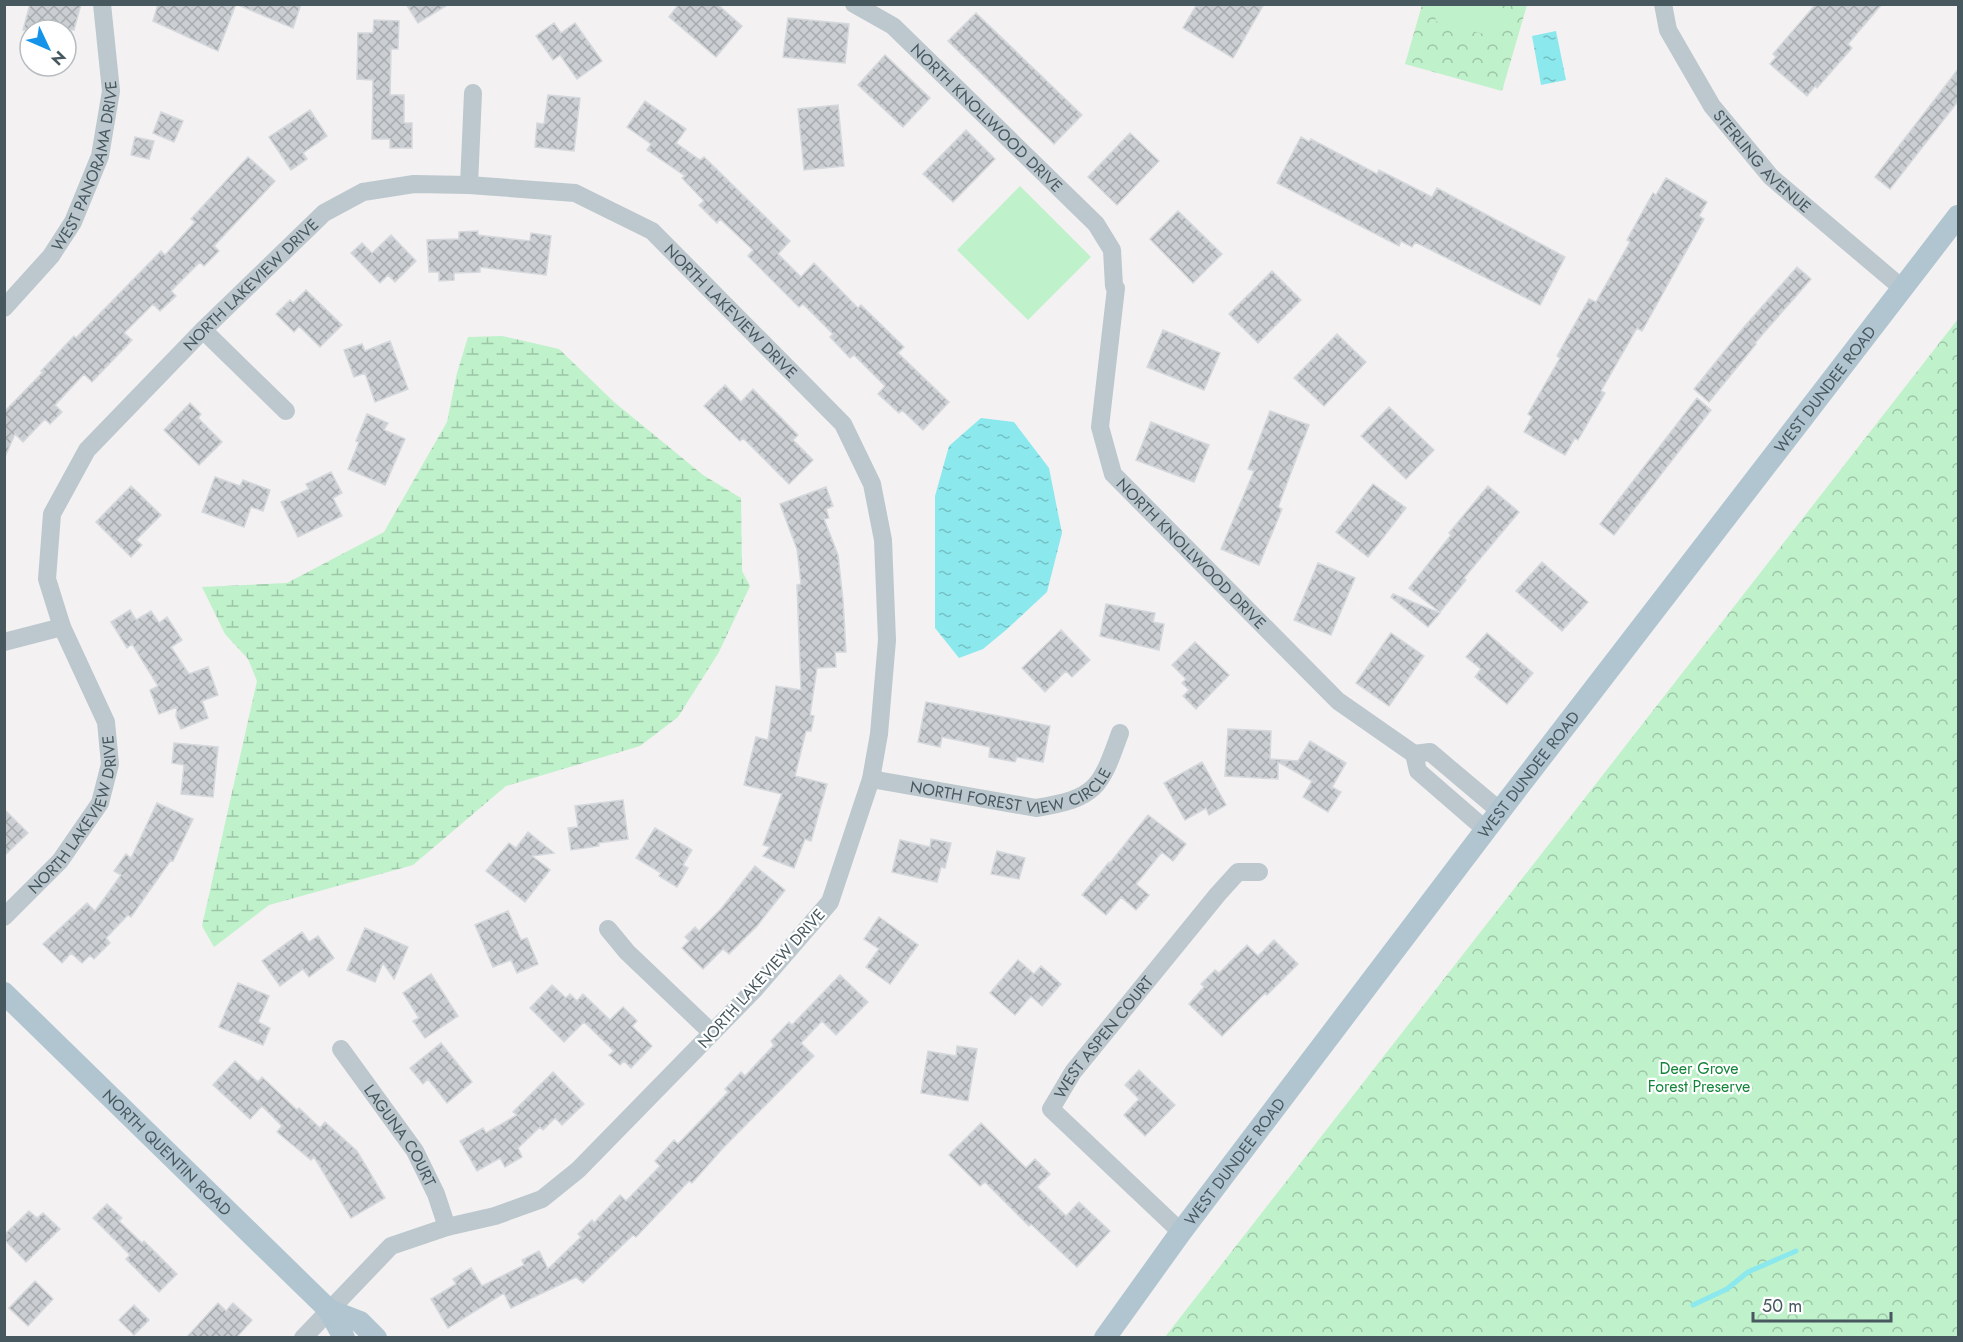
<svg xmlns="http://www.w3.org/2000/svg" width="1963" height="1342" font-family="Jost,sans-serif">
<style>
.wetland{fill:url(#wetland-marsh)}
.park{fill:url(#park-crowns)}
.pitch{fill:#bff1cb}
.water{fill:url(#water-ripples)}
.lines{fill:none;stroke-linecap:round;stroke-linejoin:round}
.stream{stroke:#8be9ee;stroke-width:5}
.building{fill:url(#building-cross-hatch);stroke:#d5d8dc;stroke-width:1.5}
.minor{stroke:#bcc8ce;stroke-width:18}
.major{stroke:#b0c5d0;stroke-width:22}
.labels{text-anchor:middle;stroke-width:4.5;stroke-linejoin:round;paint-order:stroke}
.street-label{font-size:16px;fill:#48585f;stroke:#fff}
.park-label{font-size:16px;fill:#15843b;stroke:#fff}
</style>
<defs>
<pattern id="wetland-marsh" width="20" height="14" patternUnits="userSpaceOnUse" patternTransform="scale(1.5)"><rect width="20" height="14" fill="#bff1cb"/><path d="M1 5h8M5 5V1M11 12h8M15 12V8" fill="none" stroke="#9dc6a8"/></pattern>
<pattern id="park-crowns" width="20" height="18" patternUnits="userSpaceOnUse" patternTransform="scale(1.5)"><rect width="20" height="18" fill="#bff1cb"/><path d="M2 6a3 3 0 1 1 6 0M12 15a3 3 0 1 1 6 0" fill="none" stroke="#9dc6a8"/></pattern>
<pattern id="water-ripples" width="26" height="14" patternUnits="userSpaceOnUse" patternTransform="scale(1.5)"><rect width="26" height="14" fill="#8be9ee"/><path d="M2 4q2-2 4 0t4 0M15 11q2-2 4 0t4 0" fill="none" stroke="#74c0c4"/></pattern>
<pattern id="building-cross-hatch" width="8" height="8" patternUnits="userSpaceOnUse" patternTransform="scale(1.5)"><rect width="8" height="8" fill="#cbcfd3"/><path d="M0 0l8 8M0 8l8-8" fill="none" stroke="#a7abae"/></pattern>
</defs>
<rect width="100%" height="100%" fill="#f3f1f1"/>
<path class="wetland" d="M502,336L559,349L614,402L703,475L741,498L742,571L750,586L719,652L678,717L640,746L506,786L413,865L269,905L214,947L202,926L257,681L248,659L225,634L202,587L287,583L384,532L447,422L457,373L468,337Z"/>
<path class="park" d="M1422,5H1527L1502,91L1405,64Z
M1958,319V1337H1165Z"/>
<path class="pitch" d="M1440,5H1490L1507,9L1499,38L1435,21Z
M1020,186L1091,257L1028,320L957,250Z"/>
<path class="water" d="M1556,31L1566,80L1541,85L1532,36Z
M981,418L1014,422L1049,468L1062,533L1047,592L1006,630L983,649L959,658L935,628V496L949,446Z"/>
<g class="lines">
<path class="stream" d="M1693,1305L1727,1289L1748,1272L1796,1251"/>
</g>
<path class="building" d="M30,4H81L74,30H23Z
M158,4H236L218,51L153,21Z
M236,4H301L293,28Z
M406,4H449L418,23Z
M679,4H717L742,26L716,57L669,17Z
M1197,4H1264L1233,58L1183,28Z
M1816,4H1882L1848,44L1852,48L1817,88L1815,86L1807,96L1770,64L1776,57L1773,54Z
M976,13L1082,115L1054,144L948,41Z
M788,18L849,24L845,63L783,57Z
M374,20L399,21L398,49H391L390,95H404V123H412V148H390V139H372L373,80L357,79L358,33H373Z
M554,23L561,33L575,23L602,61L577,79L560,55L553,60L536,36Z
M885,55L930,98L903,127L858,85Z
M1959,68V100L1890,189L1875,177Z
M548,95L580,98L574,151L535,147L537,123L544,124Z
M645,101L686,129L676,143L700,160L704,157L790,241L778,254L801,277L814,263L858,308L861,305L904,347L898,353L949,402L923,430L902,410L899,413L878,394L885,386L854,355L850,358L830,337L833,334L803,304L799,307L748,256L753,250L720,219L717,223L699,205L704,201L682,178L685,176L647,150L651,144L627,127Z
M838,105L844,166L804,170L798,109Z
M310,110L327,136L303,153L307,159L291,170L269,137Z
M161,112L183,121L174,142L153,133Z
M966,130L995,159L953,202L923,174Z
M1130,133L1159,161L1117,205L1088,177Z
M135,137L154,141L149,159L131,155Z
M1301,137L1309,142L1311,139L1377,174L1379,170L1432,197L1437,188L1565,257L1540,305L1415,242L1412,247L1401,241L1399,246L1277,183Z
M248,157L275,181L214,246L219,251L204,266L200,262L171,291L176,296L160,311L153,304L124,333L132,340L92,382L84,374L55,405L62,412L50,424L45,419L23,442L15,434L4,459V412L43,372L41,371L74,336L76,338L161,251L165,255L195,222L191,219Z
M1666,178L1707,202L1699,216L1704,219L1642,331L1637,328L1601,391L1605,393L1578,440L1575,438L1565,455L1524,432L1532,417L1528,414L1560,358L1557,356L1589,299L1596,302L1630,242L1627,240L1653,193L1656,195Z
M1178,211L1222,254L1193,283L1150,239Z
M478,231V235L530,241L531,233L551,236L546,275L480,267V272L454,273V280L439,281V272H429L427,240L459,239V232Z
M391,235L416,261L395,282L388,275L380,283L351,253L362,243L372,253Z
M1797,267L1811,279L1755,343L1756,344L1709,402L1694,389L1744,327Z
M1272,271L1301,300L1258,343L1229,314Z
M306,290L342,325L320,347L299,326L294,332L276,314L290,300L293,303Z
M1163,330L1220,353L1204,390L1147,367Z
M1337,334L1366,362L1324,406L1294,378Z
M390,341L408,389L375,402L365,373L354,377L344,350L362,344L365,351Z
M725,385L741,402L753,389L798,435L793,440L813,460L789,484L743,438L740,441L704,406Z
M1697,398L1711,410L1614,535L1600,524Z
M190,403L201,414L198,418L222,442L199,465L164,430Z
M1389,407L1434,450L1406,479L1361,436Z
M1270,411L1309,425L1278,507L1282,509L1259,565L1221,549L1254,471L1248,469Z
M367,414L388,423L384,430L405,439L385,485L348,469L359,442L356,441Z
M1151,422L1209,445L1194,482L1136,460Z
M331,472L342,493L333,498L342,516L298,537L281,502L309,489L306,484Z
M215,477L240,486L243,480L270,490L263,511L251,507L244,527L202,512Z
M1373,484L1406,508L1368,557L1336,532Z
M131,486L161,515L136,540L142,545L131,557L96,522Z
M1488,486L1519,512L1464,578L1466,580L1440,612L1409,588L1451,535L1449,533Z
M826,487L833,506L826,509L829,518L824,519L838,555L843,600L846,652H835L836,667L817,668L810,715L814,716L811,731H806L795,776L827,784L811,841L805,839L794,868L763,856L770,847L763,845L782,794L744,785L756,737L768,740L776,686L801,690L797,585L801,584L797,549L780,504Z
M1542,562L1588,602L1562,631L1516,591Z
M1318,563L1355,578L1331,635L1294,620Z
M1393,594L1440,613L1428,627L1391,597Z
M1106,604L1155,613L1153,622L1164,624L1159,650L1100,636Z
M130,610L136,620L151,611L159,623L167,617L182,640L171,647L189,674L208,667L218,695L202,701L208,718L181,729L176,716L177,707L159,714L150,690L158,686L132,644L127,648L111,622Z
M1061,630L1090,660L1072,677L1066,671L1045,692L1022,668Z
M1391,633L1424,656L1389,706L1356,683Z
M1487,633L1533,673L1507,704L1475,677L1481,669L1466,657Z
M1195,642L1229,675L1196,709L1183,696L1189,690L1182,683L1186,679L1172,665Z
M926,702L1050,726L1043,762L1017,757L1015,762L989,757L990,747L942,737L940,747L918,742Z
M1228,729L1271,731L1270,759L1298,761L1310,741L1346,763L1332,787L1341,792L1328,812L1303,797L1312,781L1278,762V779L1225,776Z
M174,743L218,747L213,797L181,794L184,765L172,763Z
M1202,762L1226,805L1209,815L1206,808L1185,820L1164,783Z
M623,800L628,839L598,843L599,846L571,850L568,828L578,827L575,806Z
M157,803L193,819L173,861L171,860L131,917L128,915L106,938L110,943L94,959L90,955L82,963L71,953L62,963L43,944L87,903L95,911L121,875L114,871L126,854L131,858Z
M4,809L28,833L4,856Z
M1148,815L1186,844L1173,861L1162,852L1136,884L1149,895L1136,910L1121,897L1106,915L1082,895L1109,862L1110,863Z
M655,828L692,850L683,865L688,868L677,887L659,876L661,873L636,858Z
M528,832L554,853L532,856L550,870L525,902L486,871L509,843L516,848Z
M931,839L951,843L945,868L941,867L937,882L892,872L900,840L930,847Z
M997,851L1025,858L1019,879L991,874Z
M755,866L785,890L757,926L729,954L723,949L703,969L682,948L689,941L685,937L695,927L699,931L721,909Z
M508,911L521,940L527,938L538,964L517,973L511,960L493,967L475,925Z
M879,917L918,945L890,984L866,967L879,949L864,939Z
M365,928L408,947L394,979L383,963L375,982L347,970Z
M302,932L309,942L318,936L334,958L309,977L303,969L280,986L262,961Z
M1274,940L1298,964L1267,995L1265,993L1222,1036L1189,1004L1204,987L1201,984L1215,970L1219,973L1247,945L1258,956Z
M1018,960L1034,974L1041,966L1061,984L1042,1006L1031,996L1015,1015L990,993Z
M431,974L458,1016L425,1038L413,1021L419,1018L403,993Z
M840,975L868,1002L836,1035L822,1021L801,1043L814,1056L723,1148L692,1183L689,1181L636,1237L633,1235L583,1283L576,1277L511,1308L504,1293L448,1328L431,1299L456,1284L453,1279L471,1268L482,1286L524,1265L522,1260L539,1251L548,1269L581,1237L578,1234L592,1220L594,1223L620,1195L626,1201L660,1166L655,1161L674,1140L678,1144L728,1092L725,1089L741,1072L745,1076L774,1045L771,1041L789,1022L792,1025Z
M238,983L269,996L258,1022L270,1028L263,1045L219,1027Z
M552,985L566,998L570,994L577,1001L583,994L610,1020L623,1007L637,1021L632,1026L652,1046L631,1068L624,1061L620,1065L609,1055L614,1051L584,1022L564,1042L530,1008Z
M441,1043L472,1082L447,1103L428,1079L423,1084L410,1068Z
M957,1046L977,1049L968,1101L921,1093L928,1051L956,1056Z
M235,1061L258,1082L262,1077L297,1110L299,1108L320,1128L325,1122L357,1151L385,1198L351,1218L314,1157L311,1160L277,1132L282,1126L262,1106L250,1119L213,1085Z
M1139,1070L1175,1105L1145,1136L1124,1115L1139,1099L1125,1085Z
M553,1072L584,1104L562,1125L555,1118L543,1130L540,1127L518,1148L522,1157L505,1167L500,1158L477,1171L460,1141L483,1128L486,1133L517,1115L513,1112Z
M981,1123L1026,1168L1035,1159L1050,1174L1037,1187L1066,1216L1079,1202L1110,1231L1077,1267L1031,1224L1029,1226L985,1182L980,1186L949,1155Z
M107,1204L122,1218L119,1221L142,1243L144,1241L177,1274L159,1292L126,1259L130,1255L93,1218Z
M29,1211L37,1218L43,1213L60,1229L26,1262L4,1239V1235Z
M35,1281L53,1299L28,1326L9,1308Z
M218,1303L226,1311L233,1303L252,1320L236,1338H186Z
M134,1305L149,1320L134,1335L119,1320Z"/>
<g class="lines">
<g class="minor">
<path id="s1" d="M854,4L893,26L1096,224L1112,250L1114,286L1116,288L1100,427L1113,474L1338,701L1414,754L1418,771L1486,830"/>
<path id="s2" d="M1663,4L1668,30L1712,106L1771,177L1902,288"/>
<path d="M469,185L473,93"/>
<path id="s3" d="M4,308L51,256L73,222L100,156L111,91L102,4"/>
<path d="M203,330L286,411"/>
<path d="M4,642L62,627"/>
<path d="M1414,754L1430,752L1500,811"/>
<path id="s4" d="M871,779L1036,808C1096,798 1100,789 1120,733"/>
<path id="s5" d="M4,917L60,861L100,803L110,764L106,722L62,627L47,579L52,514L87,450L203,330L324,213L363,192L414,184L469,185L575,193L652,231L843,424L872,484L883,540L887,640L879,734L871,779L830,902L754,990L578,1170L542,1199L495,1216L447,1227L391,1246L303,1338"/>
<path d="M608,929L627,952L712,1033"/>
<path id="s6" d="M341,1049L415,1151L436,1194L447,1227"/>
<path id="s7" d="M1181,1232L1051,1109L1073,1072L1218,894L1238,872H1259"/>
</g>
<g class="major">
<path id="s8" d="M4,993L329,1310L344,1338"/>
<path d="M329,1310L360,1322L376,1338"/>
<path id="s9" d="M1105,1338L1181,1232L1500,811L1958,216"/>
</g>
</g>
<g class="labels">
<g class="street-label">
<text dy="6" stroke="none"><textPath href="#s1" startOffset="176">NORTH KNOLLWOOD DRIVE</textPath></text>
<text dy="6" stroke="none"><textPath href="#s2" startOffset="189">STERLING AVENUE</textPath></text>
<text dy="6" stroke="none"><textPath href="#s3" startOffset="168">WEST PANORAMA DRIVE</textPath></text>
<text dy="6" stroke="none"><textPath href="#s5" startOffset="758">NORTH LAKEVIEW DRIVE</textPath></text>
<text dy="6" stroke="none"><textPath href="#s5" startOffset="1316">NORTH LAKEVIEW DRIVE</textPath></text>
<text dy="6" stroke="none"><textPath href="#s9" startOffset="1191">WEST DUNDEE ROAD</textPath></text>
<text dy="6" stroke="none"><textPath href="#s1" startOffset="698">NORTH KNOLLWOOD DRIVE</textPath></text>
<text dy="6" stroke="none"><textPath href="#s4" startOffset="146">NORTH FOREST VIEW CIRCLE</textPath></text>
<text dy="6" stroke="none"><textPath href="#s9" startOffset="705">WEST DUNDEE ROAD</textPath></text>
<text dy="6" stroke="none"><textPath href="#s5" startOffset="128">NORTH LAKEVIEW DRIVE</textPath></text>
<text transform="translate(761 978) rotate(-48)" y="6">NORTH LAKEVIEW DRIVE</text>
<text dy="6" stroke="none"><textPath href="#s7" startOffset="268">WEST ASPEN COURT</textPath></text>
<text dy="6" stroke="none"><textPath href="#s6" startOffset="105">LAGUNA COURT</textPath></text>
<text dy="6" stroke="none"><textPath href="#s8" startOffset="228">NORTH QUENTIN ROAD</textPath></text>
<text dy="6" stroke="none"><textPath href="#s9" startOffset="219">WEST DUNDEE ROAD</textPath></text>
</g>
<g class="park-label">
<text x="1699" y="1074">Deer Grove<tspan x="1699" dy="18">Forest Preserve</tspan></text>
</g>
</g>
<rect width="1963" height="1342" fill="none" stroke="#48585f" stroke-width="12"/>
<g transform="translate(48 48) rotate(134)"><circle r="28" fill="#ffffff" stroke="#b6bcbf" stroke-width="1.5"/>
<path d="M0-4.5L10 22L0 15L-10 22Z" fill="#1593e9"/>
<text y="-9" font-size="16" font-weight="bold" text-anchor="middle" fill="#48585f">N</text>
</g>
<path d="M1753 1312v9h138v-9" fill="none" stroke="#48585f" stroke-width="3"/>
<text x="1762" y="1312" font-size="18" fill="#48585f" stroke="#ffffff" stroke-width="4.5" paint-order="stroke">50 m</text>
</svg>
